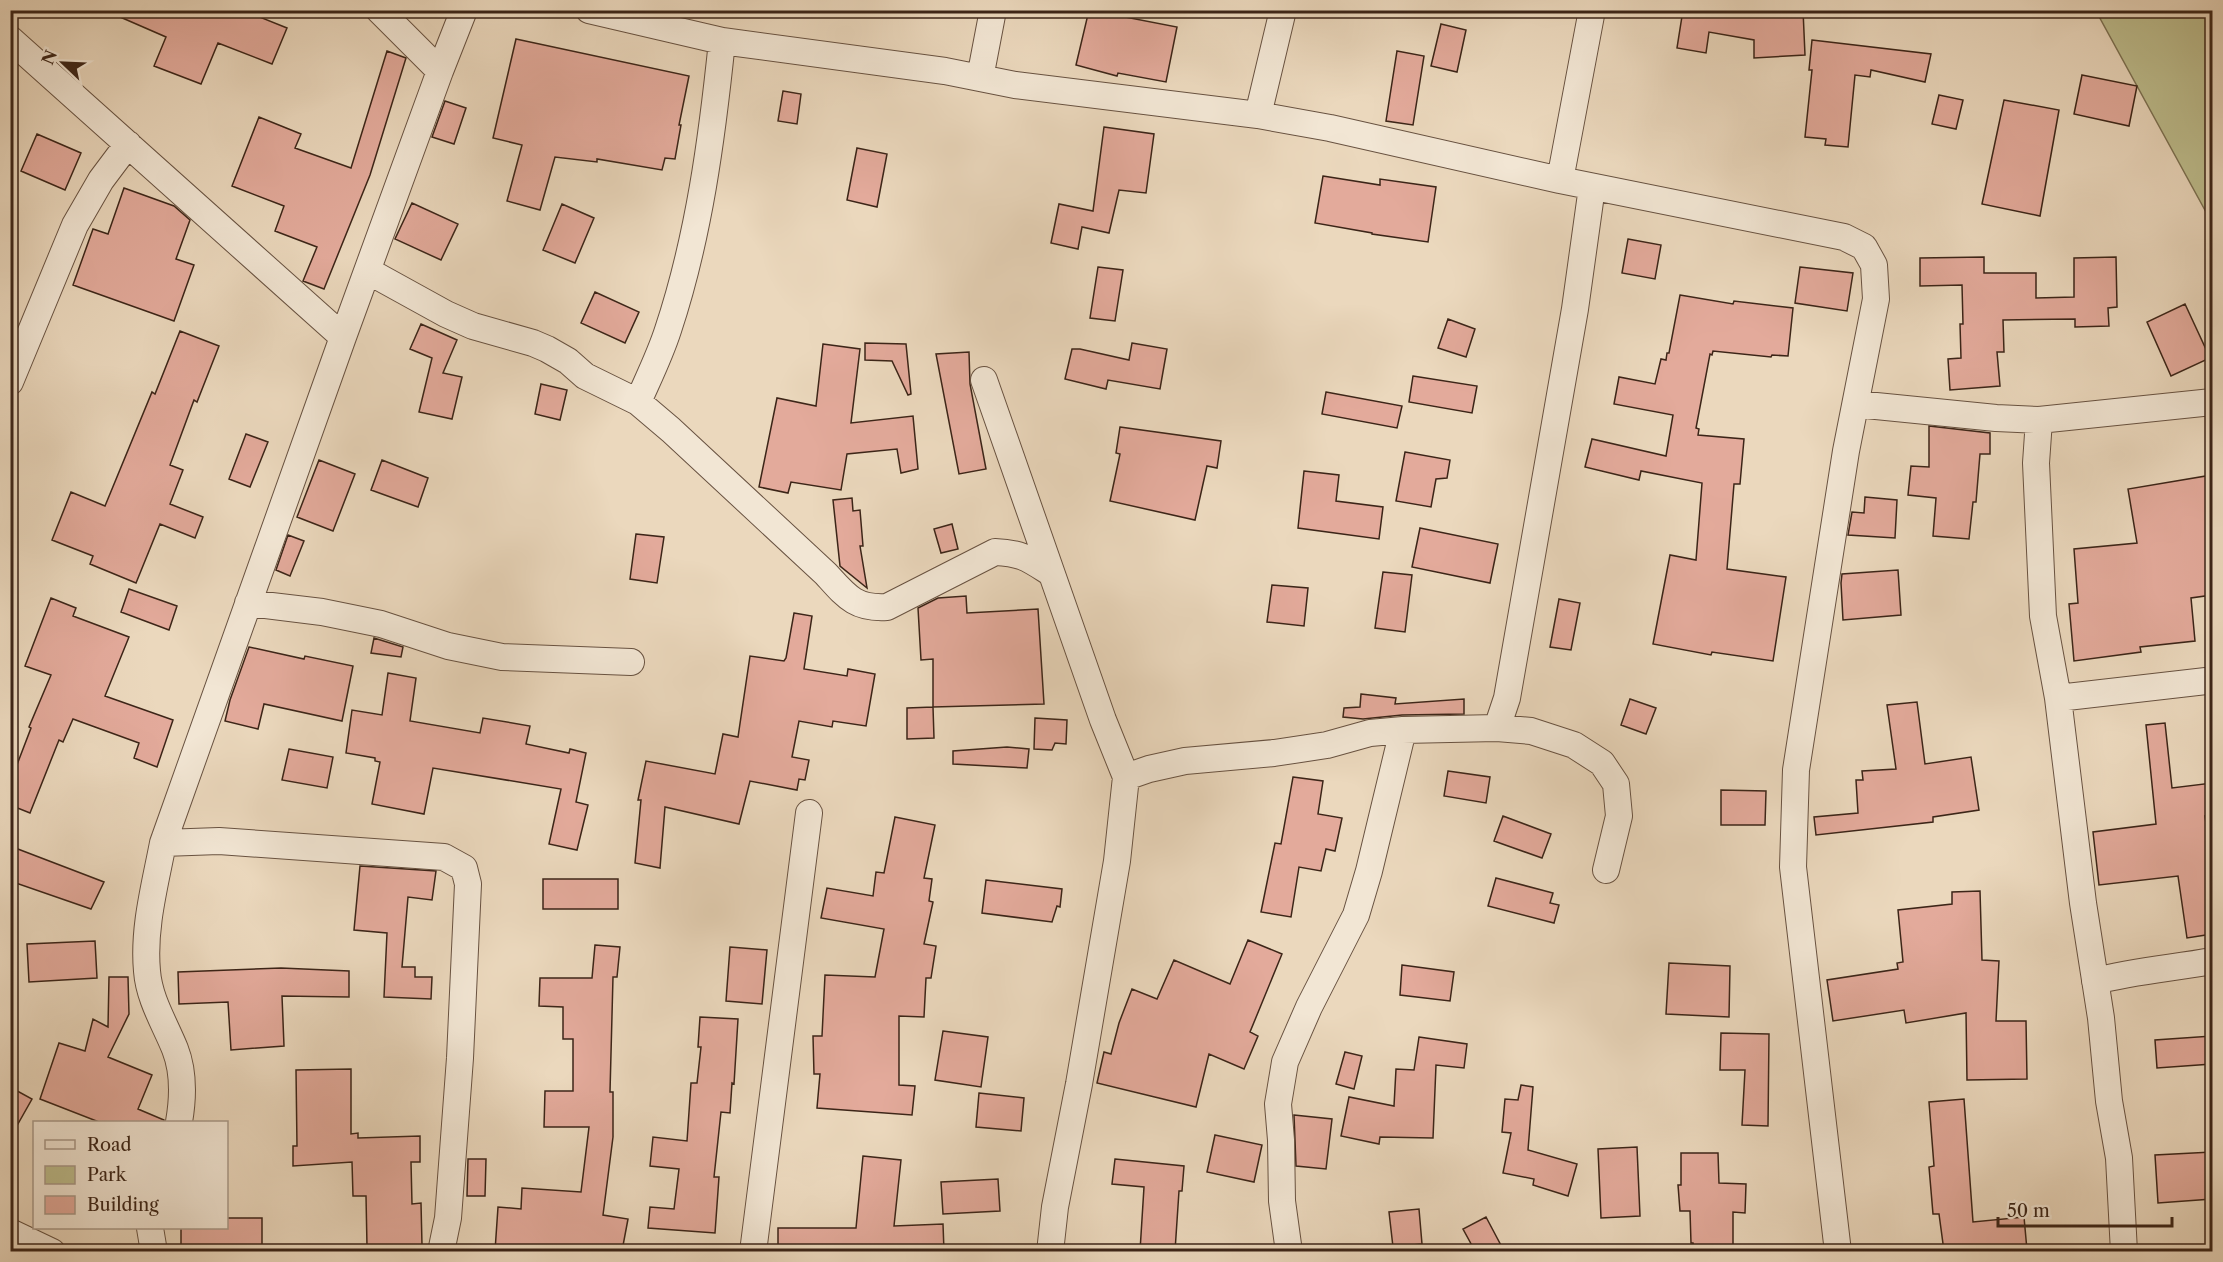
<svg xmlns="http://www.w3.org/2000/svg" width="2223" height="1262" font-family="'Libre Caslon Text',serif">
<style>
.green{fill:#bdbd8d;stroke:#7c7152;stroke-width:1.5}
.building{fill:#e3aa9b;stroke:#3c2518;stroke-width:1.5}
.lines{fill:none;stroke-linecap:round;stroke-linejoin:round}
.minor-casing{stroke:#685241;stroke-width:28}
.minor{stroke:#f2e6d4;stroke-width:26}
</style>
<rect width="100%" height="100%" fill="#ebd8bd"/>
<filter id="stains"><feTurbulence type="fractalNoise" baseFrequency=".00333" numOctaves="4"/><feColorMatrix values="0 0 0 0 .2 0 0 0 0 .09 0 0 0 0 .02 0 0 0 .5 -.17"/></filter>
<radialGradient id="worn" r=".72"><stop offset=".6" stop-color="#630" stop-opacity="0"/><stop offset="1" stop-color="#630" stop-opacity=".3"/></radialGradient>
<path class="green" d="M2096,11H2212V223Z"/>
<path class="building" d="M104,10H242L287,28L272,64L218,43L201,84L154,66L166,37Z
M1089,10L1177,27L1166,82L1118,73L1117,76L1076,65Z
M1683,10H1803L1805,55L1754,58V40L1709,32L1706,53L1677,48Z
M1441,24L1466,30L1457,72L1431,66Z
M516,39L689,76L679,125H681L675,159L665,158L662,170L597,159V162L555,157L540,210L507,201L522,145L493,138Z
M1812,40L1931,54L1925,82L1871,70L1870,77L1855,75L1848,147L1825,145L1826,139L1805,137L1812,70H1809Z
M387,51L406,58L370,175L324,289L303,281L317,247L275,231L284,206L232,186L259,117L301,134L295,148L351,168Z
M1397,51L1424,56L1413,125L1386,121Z
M2082,75L2137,86L2129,126L2074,114Z
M783,91L801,94L797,124L778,121Z
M1939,95L1963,100L1956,129L1932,124Z
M2004,100L2059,110L2040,216L1982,204Z
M445,101L466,108L454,144L432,137Z
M1104,127L1154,134L1146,193L1119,190L1109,233L1082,227L1078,249L1051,243L1059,204L1093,211Z
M37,134L81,153L65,190L21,171Z
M857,148L887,154L877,207L847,200Z
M1323,176L1380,185V179L1436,187L1428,242L1372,234V233L1315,223Z
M124,188L174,206L190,220L176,259L194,265L174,321L73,285L93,229L108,234Z
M412,203L458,224L441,260L395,239Z
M562,204L594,218L575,263L543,250Z
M1628,239L1661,245L1655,279L1622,273Z
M1984,257V273H2036V298L2074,297V258L2116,257L2117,307L2108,308L2109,326L2075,327V319L2003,320L2004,352H1997L2000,386L1950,390L1948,359L1961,358L1960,324H1963L1962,285L1920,286V258Z
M1098,267L1123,270L1115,321L1090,318Z
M1800,267L1853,273L1847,311L1795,303Z
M595,292L639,312L625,343L581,323Z
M1680,295L1733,304L1734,301L1793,308L1788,356L1772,355L1771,357L1713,351L1712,355L1710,354L1696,428L1699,429L1698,435L1744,439L1740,484H1734L1727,569L1786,577L1773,661L1712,652L1711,655L1653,644L1670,555L1696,560L1702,483L1641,471L1639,480L1585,467L1592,439L1666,456L1673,415L1614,404L1619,377L1655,384L1661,359L1666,360L1667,353H1669Z
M2185,304L2210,358L2171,376L2147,322Z
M1448,319L1475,329L1466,357L1438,348Z
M421,324L457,340L443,373L462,377L452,419L419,412L432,358L410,349Z
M180,331L219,346L197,402L194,400L170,465L183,470L170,504L203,517L195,538L160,524L136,583L90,564L93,556L52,540L71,492L105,506L152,392L155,394Z
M865,343L906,344L911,394L908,395L892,361L865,360Z
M1132,343L1167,349L1160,389L1108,380L1106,389L1065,379L1072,349H1080L1129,360Z
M823,344L860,349L851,423L913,416L918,469L901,473L897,449L847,454L841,490L791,482L788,493L759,487L777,398L816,406Z
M969,352L970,384L986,469L959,474L936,354Z
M1413,376L1477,386L1472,413L1409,402Z
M541,384L567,390L560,420L535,414Z
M1326,392L1402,406L1397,428L1322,414Z
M1929,426L1990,433V454H1980L1976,502H1973L1969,539L1933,536L1936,498L1908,495L1911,466L1929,467Z
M1120,427L1221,441L1217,468L1207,466L1195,520L1110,501L1120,454L1116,453Z
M246,434L268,442L250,487L229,479Z
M1405,452L1450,460L1447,478L1436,479L1431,507L1396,501Z
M319,460L355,474L333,531L297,517Z
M382,460L428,478L418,507L371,490Z
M1304,471L1339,475L1336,501L1383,507L1379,539L1298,528Z
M2212,475V595L2191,598L2195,641L2140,647L2141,652L2074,661L2069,604L2078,603L2074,549L2137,543L2128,489Z
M1865,497L1897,500L1895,538L1848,535L1852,512L1864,513Z
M852,498L853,511L860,510L863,546H860L867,588L840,566L833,500Z
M952,524L958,549L941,553L934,529Z
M1420,528L1498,544L1490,583L1412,567Z
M636,534L664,537L657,583L630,579Z
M288,535L304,541L290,576L276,570Z
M1898,570L1901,615L1843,620L1841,583L1842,574Z
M1383,572L1412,575L1405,632L1375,628Z
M1272,585L1308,588L1304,626L1267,622Z
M129,589L177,606L169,630L121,612Z
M966,596L967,613L1038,609L1044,704L933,707V659L921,660L918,608L938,598Z
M51,598L76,608L73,616L129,637L105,696L173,720L157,767L134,758L139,743L73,719L63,742L59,740L30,813L10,805V783L31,728L29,727L51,675L25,666Z
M1559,599L1580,603L1571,650L1550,647Z
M794,613L812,616L804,669L847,676L848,669L875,674L866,726L833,721L832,727L799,721L792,757L809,760L805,780L799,779L797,790L750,781L739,824L665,807L660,868L635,863L641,800H638L646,761L715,774L723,734L738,737L750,656L784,661L786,658Z
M374,638L403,647L401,657L371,653Z
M249,647L304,659L305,656L353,666L342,721L264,704L258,729L225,721L230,700Z
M388,673L416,678L410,721L480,733L483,718L530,726L526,744L569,753L570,749L586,753L576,802L588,805L577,850L549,844L561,789L433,768L424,814L372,804L380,762L375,761V758L346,753L352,710L382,715Z
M1361,694L1396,698L1395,704L1464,699V714L1402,715L1363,719L1343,717L1344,708L1360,707Z
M1630,699L1656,708L1646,734L1621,725Z
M1917,702L1925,764L1971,757L1979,810L1933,817V822L1816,835L1814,817L1858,813L1856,780H1863L1862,771L1896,769L1887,705Z
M933,707L934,738L907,739V708Z
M1035,718L1067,720L1066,744L1055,743L1052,750L1034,749Z
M2165,723L2172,788L2212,783V815L2205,816L2212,868V934L2187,938L2178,876L2099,885L2093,832L2156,824L2146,725Z
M1007,747L1029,749L1027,768L953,764V751Z
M289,749L333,757L327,788L282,780Z
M1448,771L1490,777L1486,803L1444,796Z
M1293,777L1323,781L1318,814L1342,818L1335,851L1326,849L1321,871L1299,867L1291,917L1261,912L1275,843L1281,844Z
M1721,790L1766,791L1765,825H1721Z
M1503,816L1551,834L1542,858L1494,841Z
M895,817L935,825L924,878L932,879L929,901L933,902L924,944L936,946L931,978H926L924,1017L899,1016V1085L915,1086L912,1115L817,1108L820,1074H814L813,1036H822L825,975L875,977L884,929L821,918L827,888L873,896L876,872L884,873Z
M10,846L104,882L91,909L10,881Z
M360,866L436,871L432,900L408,897L402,967H415V977H432L431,999L384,997L387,933L354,930Z
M1496,878L1553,893L1550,903L1559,905L1554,923L1488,906Z
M543,879H618V909H543Z
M986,880L1062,889L1060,907L1057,906L1052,922L982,913Z
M1980,891L1982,960L1999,961L1996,1021H2026L2027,1079L1967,1080L1966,1013L1906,1023L1904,1010L1833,1021L1827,980L1898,969L1897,963L1903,962L1898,910L1952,904V892Z
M1248,940L1282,954L1250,1032L1258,1036L1244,1069L1209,1054L1196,1107L1097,1083L1104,1052L1111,1054L1119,1023L1132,989L1157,999L1174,960L1230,984Z
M95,941L97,978L29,982L27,944Z
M595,945L620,947L617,977H613L610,1092H613V1137L603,1215L628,1219L622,1251H495L498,1207L521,1209L522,1188L581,1192L589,1127H544L545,1091H573V1039H563V1007L539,1006L540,978H592Z
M730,947L767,950L762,1004L726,1001Z
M1669,963L1730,966L1729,1017L1666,1014Z
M1402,965L1454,972L1450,1001L1400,995Z
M281,968L349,971V997L282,996L284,1046L231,1050L228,1002L179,1004L178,972Z
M109,977H128L129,1014L108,1057L152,1075L138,1109L164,1120V1122H99L40,1099L59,1043L85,1051L93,1019L108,1027Z
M700,1017L738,1019L734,1084L732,1083L730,1113L721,1112L714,1177H719L715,1233L648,1228L650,1207L674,1209L679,1169L650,1166L653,1137L687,1141L691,1083H697L701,1047H698Z
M943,1031L988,1037L981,1087L935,1080Z
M1721,1033L1769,1034L1768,1126L1742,1125L1745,1070H1720Z
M2212,1036V1064L2157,1068L2155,1040Z
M1419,1037L1467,1044L1464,1068L1436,1065L1433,1138L1380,1137L1379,1144L1341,1136L1349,1097L1394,1106L1396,1069L1414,1070Z
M1345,1052L1362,1056L1354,1089L1336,1084Z
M351,1069V1134L358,1133V1138L420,1136V1162H411L412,1204L421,1203L422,1245L367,1246L366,1196H353L352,1162L293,1166V1146H297L296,1070Z
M1521,1085L1533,1087L1528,1150L1577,1164L1568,1196L1533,1185L1534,1179L1503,1173L1511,1133L1502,1132L1505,1099L1518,1100Z
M10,1087L32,1099L10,1138Z
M979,1093L1024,1098L1021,1131L976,1127Z
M1964,1099L1973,1222L2024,1217L2027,1250L1944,1251L1939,1214H1933L1929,1167L1934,1166L1929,1102Z
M1294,1115L1332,1119L1326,1169L1296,1166Z
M1215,1135L1262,1145L1254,1182L1207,1172Z
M1637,1147L1640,1216L1601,1218L1598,1149Z
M2212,1152V1199L2158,1203L2155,1155Z
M1681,1153H1718L1719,1183L1746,1184L1745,1213L1733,1212V1251H1694L1693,1243H1691L1690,1211H1680L1678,1185H1681Z
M863,1156L901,1160L894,1226L943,1224L944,1251H778V1228H856Z
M468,1159H486L485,1196H467Z
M1115,1159L1184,1166L1182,1191H1179L1175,1251H1140L1144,1187L1112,1184Z
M998,1179L1000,1211L943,1214L941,1182Z
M1419,1209L1422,1244L1393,1247L1389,1212Z
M1486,1217L1504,1251H1475L1463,1229Z
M226,1218H262V1251H181V1227H226Z"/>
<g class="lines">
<defs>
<path id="minor" d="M379,10L440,71
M589,10L722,41L945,71L1015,85L1258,115L1330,128L1560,180L1844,237L1864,247L1874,265L1876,299L1846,451L1796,770L1793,867L1838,1252
M10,39L343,337
M980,78L993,10
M1258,115L1283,10
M1560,180L1592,10
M368,271L446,314L473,326L533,343L547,349L568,361L585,376L638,402L671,430L826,574C846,596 855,609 887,607L995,552C1022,553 1029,559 1051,573
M984,380L1103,720L1126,777L1117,861L1079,1084L1055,1207L1050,1252
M10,382L75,225L101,180L128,144
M638,402C648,379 660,355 668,330C699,237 712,138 722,41
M1856,404L1996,418L2039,420L2036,463L2043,616L2058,698L2083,903L2101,1018L2109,1101L2119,1158L2124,1252
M2039,420L2212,402
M248,603L322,612L381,624L448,646L502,657L631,662
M2058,698L2206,681
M1497,728L1507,698L1575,309L1592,187
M1126,777L1149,769L1185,761L1274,753L1327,745L1370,733L1403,730L1497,728L1531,731L1574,745L1602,763L1616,784L1619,816L1606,870
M163,843L219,841L444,857L464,868L468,884L460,1058L448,1218L441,1252
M2095,981C2134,971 2173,968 2212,961
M179,1122C183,1099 184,1072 175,1049C165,1024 149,999 147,971C143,928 155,885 163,843L343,337L440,71L464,10
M150,1228L154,1252
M10,1232L52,1252
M753,1252L809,813
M1289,1252L1282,1201L1281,1140L1278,1104L1285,1062L1309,1007L1356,915L1369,871L1403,730"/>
</defs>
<use href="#minor" class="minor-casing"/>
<use href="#minor" class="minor"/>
</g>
<rect width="2223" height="1262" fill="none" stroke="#ebd8bd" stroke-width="36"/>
<rect x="12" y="12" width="2199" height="1238" fill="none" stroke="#3c2518" stroke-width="3"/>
<rect x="18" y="18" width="2187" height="1226" fill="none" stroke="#3c2518" stroke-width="1.5"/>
<rect x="33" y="1121" width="195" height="108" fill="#f2e6d4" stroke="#a99989" stroke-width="1.5"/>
<rect x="45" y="1140" width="30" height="9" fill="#f2e6d4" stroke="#a99989" stroke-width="1.5"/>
<text x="87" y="1151" font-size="18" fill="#3c2518">Road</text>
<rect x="45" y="1166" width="30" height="18" fill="#bdbd8d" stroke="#a99989" stroke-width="1.5"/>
<text x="87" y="1181" font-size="18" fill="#3c2518">Park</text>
<rect x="45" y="1196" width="30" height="18" fill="#e3aa9b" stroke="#a99989" stroke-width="1.5"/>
<text x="87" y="1211" font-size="18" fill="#3c2518">Building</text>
<g transform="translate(63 63) rotate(293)" stroke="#f2e6d4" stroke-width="4.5" paint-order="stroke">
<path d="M0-4.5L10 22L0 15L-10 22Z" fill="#3c2518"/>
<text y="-9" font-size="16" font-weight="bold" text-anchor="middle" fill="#3c2518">N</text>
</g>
<path d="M1998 1217v9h174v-9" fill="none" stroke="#3c2518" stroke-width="3"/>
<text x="2007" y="1217" font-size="18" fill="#3c2518" stroke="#f2e6d4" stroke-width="4.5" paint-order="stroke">50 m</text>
<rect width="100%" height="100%" filter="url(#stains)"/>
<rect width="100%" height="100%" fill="url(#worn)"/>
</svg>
